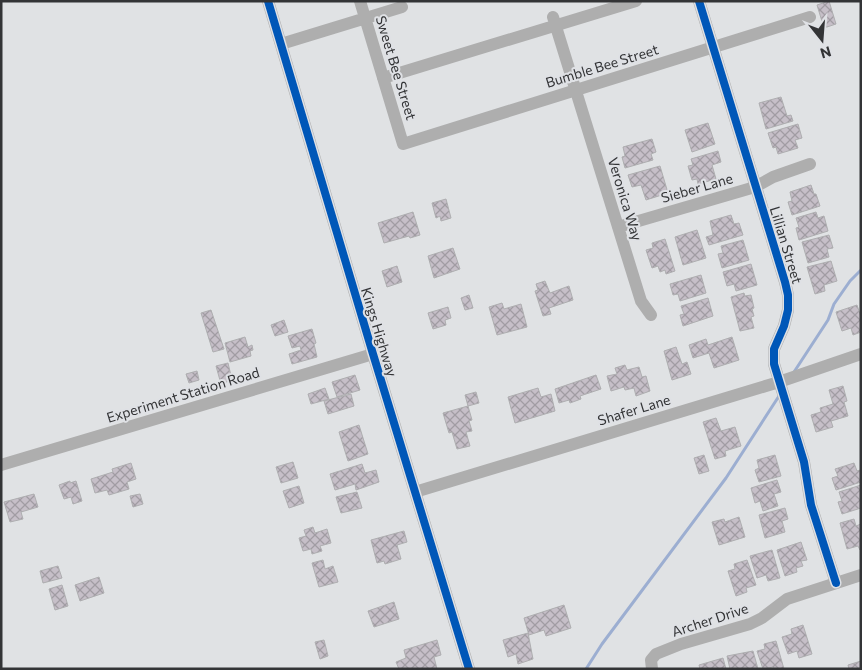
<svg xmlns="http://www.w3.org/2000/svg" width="862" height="670" font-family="Commissioner,sans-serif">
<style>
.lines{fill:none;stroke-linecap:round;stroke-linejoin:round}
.stream{stroke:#9caed1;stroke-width:3}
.building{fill:url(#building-cross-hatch);stroke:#aeaeb0}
.minor{stroke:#aeaeae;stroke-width:12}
.cycleway-casing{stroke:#dfe1e5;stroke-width:11}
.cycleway{stroke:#0057b8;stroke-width:8}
.labels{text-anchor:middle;stroke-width:4;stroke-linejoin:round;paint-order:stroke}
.street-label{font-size:14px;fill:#333436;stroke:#dfe1e5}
</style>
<defs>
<pattern id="building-cross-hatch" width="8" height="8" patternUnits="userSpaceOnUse" patternTransform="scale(1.25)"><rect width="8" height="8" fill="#c6bfc8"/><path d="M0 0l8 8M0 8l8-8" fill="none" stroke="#a19ca3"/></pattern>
</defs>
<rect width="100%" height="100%" fill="#e0e2e4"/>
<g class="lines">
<path class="stream" d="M794,372L828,320L834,304L850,281L861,270
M586,669L602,644L726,478L779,396"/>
</g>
<path class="building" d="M829,1L836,24L824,28L817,5Z
M781,97L787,116L791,115L793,121L766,129L759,103Z
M708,123L715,144L692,152L685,130Z
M798,124L802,138L795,140L798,148L778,154L776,147L773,148L768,133Z
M652,139L656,152L651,154L653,160L625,168L622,157L625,156L623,147Z
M718,151L721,162L712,165L716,179L698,184L697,179L692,180L688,166L693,165L691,159Z
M660,166L668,193L646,200L641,185L632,187L628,175Z
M811,185L814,194H816L820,206L792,215L788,202L792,201L790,192Z
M446,199L451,218L441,221L440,216L436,218L432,203Z
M413,212L420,235L410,238L409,236L384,243L378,223Z
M816,212L818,218L824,216L828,231L799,240L796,228L799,227L796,218Z
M731,215L734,224L739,223L743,235L709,245L706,237L713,235L710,221Z
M697,230L706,258L683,265L675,237Z
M829,235L833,248L827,249L829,257L808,263L802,242Z
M665,239L675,271L666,274L665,270L660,272L658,266L652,268L646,250L653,248L652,243Z
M743,240L749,260L722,268L718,254L723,253L721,246Z
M453,248L460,269L434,278L428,256Z
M831,261L837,281L824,285L825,291L815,294L807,267Z
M751,264L757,285L736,291L734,284L727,286L723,272Z
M397,266L402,282L387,287L382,271Z
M701,275L706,293L680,301L678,294L673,295L670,284Z
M545,281L550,293L569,286L573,300L549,308L551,314L543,316L535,291L538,290L536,284Z
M744,293L745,296L751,295L754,308L752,309L754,316L751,317L754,328L740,331L731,297Z
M469,295L473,308L465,310L461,298Z
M708,298L713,316L683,326L680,315L684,314L681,306Z
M502,303L504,309L521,304L527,327L497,335L489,307Z
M857,305L861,317V332L853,335L851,328L842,331L836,312Z
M448,307L451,318L445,320L446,325L433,329L428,313Z
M211,310L224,349L213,352L201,313Z
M284,320L288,332L275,336L271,325Z
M312,329L316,343L314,344L317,357L292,364L289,354L301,350L300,346L292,348L288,336Z
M245,337L248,347L252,345L253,350L250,351L251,356L230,362L225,343Z
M732,337L739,360L714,368L709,353L693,358L689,345L706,339L708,345Z
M676,347L682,364L687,362L691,374L672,380L664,351Z
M228,363L232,380L221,384L216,366Z
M625,365L627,370L639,367L642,377L646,376L650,391L636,396L634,388L625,390L624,387L611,391L607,376L617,374L615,368Z
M197,371L199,380L189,383L186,374Z
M355,375L360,390L337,397L332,382Z
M596,375L601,389L580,396L581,399L570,403L569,400L559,403L555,389Z
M843,386L847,401L844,402L848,416L831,421L833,427L816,432L811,415L821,412L820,408L833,404L829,390Z
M325,388L329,399L311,404L308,394Z
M538,388L541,397L551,394L555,411L515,423L508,397Z
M476,392L479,403L468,406L472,420L469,421L472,431L466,432L470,446L457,449L452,432L449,433L443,413L468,406L465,395Z
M351,394L354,406L328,414L324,401Z
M716,418L721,431L735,427L741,446L725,451L726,456L715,459L703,422Z
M359,425L368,454L348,461L339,432Z
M704,455L709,471L699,474L694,458Z
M775,455L781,476L759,482L755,470L759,468L757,460Z
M293,462L298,478L281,483L276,467Z
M131,463L136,479L127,482L129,489L109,495L107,490L95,493L91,479L113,472L112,469Z
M854,463L857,471L860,470L861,482L836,490L832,478L838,476L835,469Z
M362,464L365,473L376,470L379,482L356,490L355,484L335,490L330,474Z
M777,480L781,492L774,494L778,506L763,511L760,501L755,503L751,488Z
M70,481V483L76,481L82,501L73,504L71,497L64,499L59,485Z
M861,485V508L842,514L838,502L842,501L839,492Z
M299,486L304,503L289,508L283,491Z
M357,492L362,508L341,513L336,497Z
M34,494L38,507L21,512L23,519L10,522L4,502Z
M140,494L143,504L133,507L130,496Z
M785,508L788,519L782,521L785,532L765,538L759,515Z
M739,517L745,537L719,545L712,522L724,519L725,522Z
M854,519L856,526L861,524L860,550L858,546L847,549L840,523Z
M313,527L315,533L327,529L331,543L320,546L322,551L312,554L311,549L303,551L299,538L306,536L304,530Z
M404,531L407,542L397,545L401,559L385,564L384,561L377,563L371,540Z
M801,542L807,560L801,561L803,566L796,568L797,572L785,576L777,550Z
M772,550L780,578L768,581L766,575L757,578L750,556Z
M323,560L325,569L333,566L338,582L319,587L312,563Z
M747,560L756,585L746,588L747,592L736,596L728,571L735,569L734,564Z
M58,566L62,578L43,583L40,571Z
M99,577L104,593L80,601L75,585Z
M62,585L68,606L55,610L49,589Z
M394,602L399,619L374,627L368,611Z
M564,605L571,628L546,636L544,630L529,635L524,618Z
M803,625L812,654L799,658L797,651L788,654L782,637L792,634L791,629Z
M528,633L533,659L518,664L516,654L508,657L503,640Z
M324,640L328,656L320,659L315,642Z
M437,640L441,655L434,657L437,669H399L396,662L406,658L404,650Z
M776,641L784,669H774L773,667L763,669L757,651L765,649L764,644Z
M753,651L758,669H730L727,656Z
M723,658L726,669H700L699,665Z
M861,661V669H849L848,665Z"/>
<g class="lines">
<path class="minor" d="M268,1L373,354L469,669
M360,1L403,144L810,17
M699,1L785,282L788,295V310L784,326L774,349V364L804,462L811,505L836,583
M553,17L641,301L651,315
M281,44L402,7
M383,78L636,1
M618,227L755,187L773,177L810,164
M1,465L373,354
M415,492L779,382L861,354
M652,669L651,660L656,654L681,644L750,624L762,618L787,599L861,575"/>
<defs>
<path id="cycleway" d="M268,1L373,354L469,669
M699,1L785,282L788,295V310L784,326L774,349V364L804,462L811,505L836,583"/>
</defs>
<use href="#cycleway" class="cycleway-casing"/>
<use href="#cycleway" class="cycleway"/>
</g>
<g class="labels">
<g class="street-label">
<text transform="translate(602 66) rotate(-17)" y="5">Bumble Bee Street</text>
<text transform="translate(396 68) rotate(73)" y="5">Sweet Bee Street</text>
<text transform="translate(697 188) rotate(-16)" y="5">Sieber Lane</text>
<text transform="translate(625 199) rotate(73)" y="5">Veronica Way</text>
<text transform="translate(786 245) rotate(73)" y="5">Lillian Street</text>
<text transform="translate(379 332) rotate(73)" y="5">Kings Highway</text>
<text transform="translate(183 395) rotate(-17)" y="5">Experiment Station Road</text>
<text transform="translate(634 410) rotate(-17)" y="5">Shafer Lane</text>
<text transform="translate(710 620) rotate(-18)" y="5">Archer Drive</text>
</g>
</g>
<rect width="862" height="670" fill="none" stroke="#333436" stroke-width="5"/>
<g transform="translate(822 40) rotate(163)" stroke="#dfe1e5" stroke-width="4" paint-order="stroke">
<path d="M0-4L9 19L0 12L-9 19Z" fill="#333436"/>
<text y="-8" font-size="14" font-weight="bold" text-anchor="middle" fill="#333436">N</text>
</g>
</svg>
